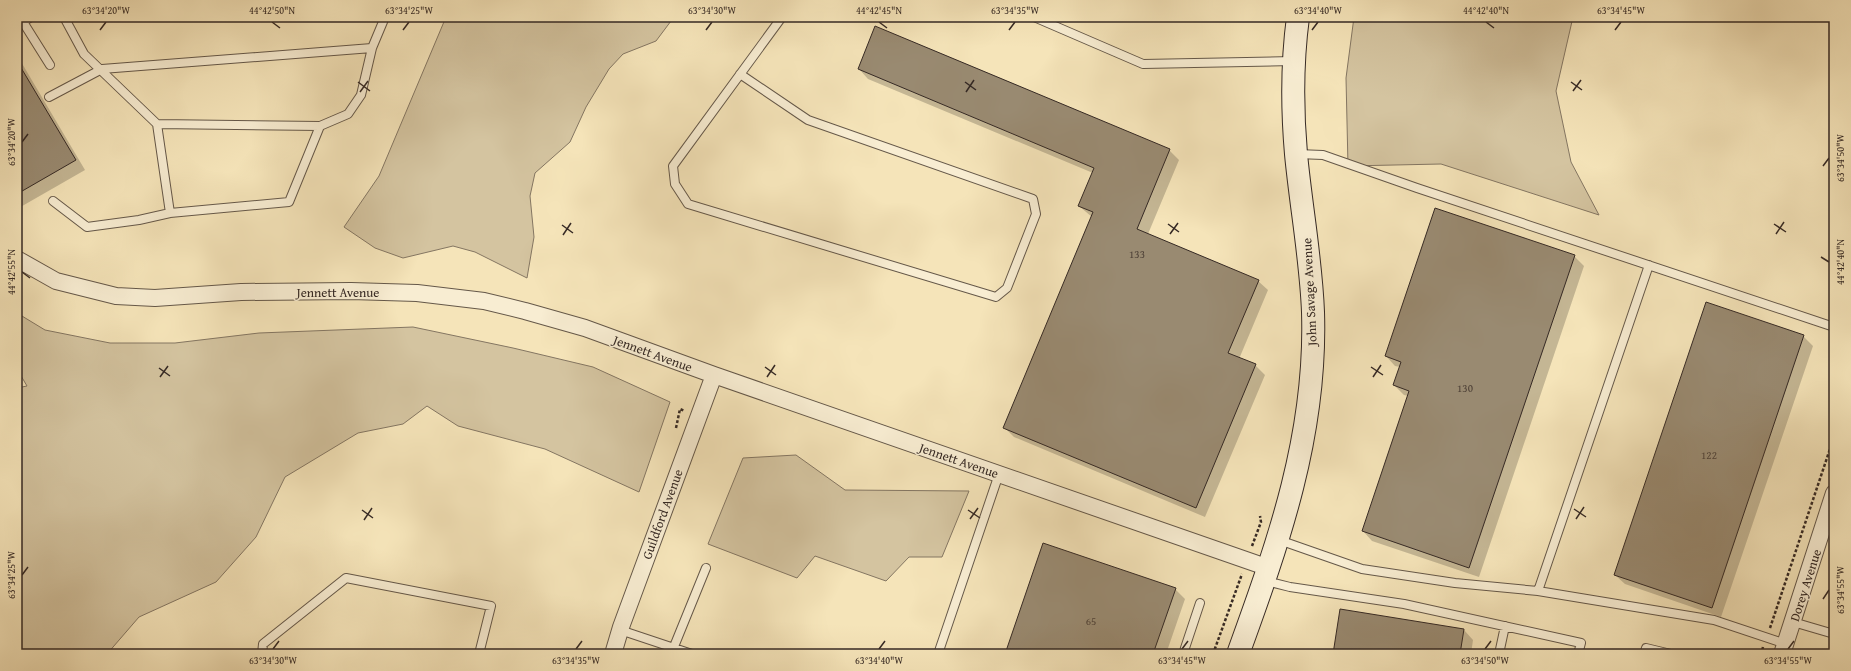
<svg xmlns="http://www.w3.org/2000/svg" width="1851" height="671" font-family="'Gentium Book Plus',serif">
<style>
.green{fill:#d4c4a0;stroke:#847662}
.shadow{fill:#0003}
.building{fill:#998a71;stroke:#352924}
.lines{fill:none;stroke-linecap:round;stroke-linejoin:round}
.service-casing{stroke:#655849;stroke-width:10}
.minor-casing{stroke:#655849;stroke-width:18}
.secondary-casing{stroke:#352924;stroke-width:24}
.path{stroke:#352924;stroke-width:2.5;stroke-dasharray:3 2;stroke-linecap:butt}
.service{stroke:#f8edd2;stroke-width:8}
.minor{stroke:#f8edd2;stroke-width:16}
.secondary{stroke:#f8edd2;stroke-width:22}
.ticks{fill:none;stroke:#352924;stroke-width:1.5}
.labels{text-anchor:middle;stroke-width:3;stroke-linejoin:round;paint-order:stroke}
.number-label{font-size:11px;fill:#4e4137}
.street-label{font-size:13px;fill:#352924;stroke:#f8edd2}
.neatline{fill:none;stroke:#352924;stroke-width:1.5}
.ticks-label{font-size:10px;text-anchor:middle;fill:#352924}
</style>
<rect width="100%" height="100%" fill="#f5e4b9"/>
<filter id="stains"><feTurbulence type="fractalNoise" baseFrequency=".005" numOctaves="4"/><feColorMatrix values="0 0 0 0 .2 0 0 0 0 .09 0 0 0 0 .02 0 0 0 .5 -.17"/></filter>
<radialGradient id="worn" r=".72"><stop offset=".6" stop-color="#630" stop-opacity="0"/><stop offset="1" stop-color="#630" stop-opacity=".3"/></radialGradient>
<path class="green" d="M446,17H674L656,41L623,54L609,69L586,107L570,142L535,173L530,196L534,237L527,278L475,252L453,246L403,258L375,248L344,227L379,176Z
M1354,17H1573L1556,91L1571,162L1599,215L1441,164L1348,166L1346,78Z
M17,313L45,330L110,343H175L259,333L413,327L513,348L593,367L670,402L639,492L545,449L458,426L427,406L403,424L358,433L285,477L256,537L216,582L139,617L107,654H17V388L27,386L17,369Z
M796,455L845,490L969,491L942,557H909L886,581L815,556L797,578L708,544L743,458Z"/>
<path class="shadow" d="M17,55L85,170L17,209Z
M859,69L1169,150L1179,160L1148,234L1258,281L1268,290L1239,359L1255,365L1265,375L1205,517L1014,437L1005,428L1092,217L1079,206L1093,173L868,79Z
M1574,256L1584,266L1479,577L1372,541L1363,531L1408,396L1404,395L1394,385L1400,367L1395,366L1386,356Z
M1803,336L1813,346L1721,617L1625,584L1615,575Z
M1175,589L1185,599L1166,654H1006Z
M1464,630L1473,640L1471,654H1334Z
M354,650L374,654H353Z"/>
<path class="building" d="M875,26L1170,149L1137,229L1259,280L1228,353L1256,364L1196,508L1003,428L1093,212L1078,206L1094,168L858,69Z
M17,61L76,160L17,194Z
M1435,208L1575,255L1469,568L1362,531L1409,391L1393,385L1401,362L1385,356Z
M1706,302L1804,335L1712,608L1614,575Z
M1043,543L1176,588L1153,654H1005Z
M1340,609L1464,629L1460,654H1333Z"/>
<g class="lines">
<defs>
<path id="service" d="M31,17L23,22L50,65
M1034,17L1143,64L1293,61
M372,48L385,17
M740,74L808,120L1033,199L1036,214L1007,288L996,297L688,204L675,184L673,166L782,17
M49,97L102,69L372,48L361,95L348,114L320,126L289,202L170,213
M157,124L320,126
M1297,154L1323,155L1417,188L1834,327
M53,201L87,227L139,220L170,213L157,124L84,54L64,17
M1279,540L1362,569L1455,583L1538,591L1714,620L1786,644
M1266,581L1290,587L1404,604L1581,643L1578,654
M1538,591L1649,265
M1793,622L1834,634
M620,630L692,654
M262,654L263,644L346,578L491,606L479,654
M671,654L706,568
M938,654L999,474
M1183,654L1200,603
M1499,654L1505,626
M1644,654L1646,648L1671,654"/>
<path id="minor" d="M17,259L56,281L116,296L155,298L241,292L351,291L417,293L484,301L525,311L585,328L714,375L1269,568
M613,654L621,627L714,375
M1782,654L1834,493"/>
<path id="secondary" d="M1238,654C1279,541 1317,434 1313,312C1311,259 1301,207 1296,154C1292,108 1292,62 1298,17"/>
</defs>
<use href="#service" class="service-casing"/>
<use href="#minor" class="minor-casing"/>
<use href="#secondary" class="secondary-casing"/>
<path class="path" d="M676,428L680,409L685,411
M1252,546L1261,522L1260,516
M1770,628L1834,437
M1213,654L1242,574
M1761,654L1763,647"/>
<use href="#service" class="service"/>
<use href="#minor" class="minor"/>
<use href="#secondary" class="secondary"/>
</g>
<path class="ticks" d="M272,22L280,28M879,22L887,28M1486,22L1494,28M100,30L106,22M403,30L409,22M706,30L712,22M1009,30L1015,22M1312,30L1318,22M1615,30L1621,22M358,82L370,91M965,82L976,90M1571,82L1582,90M1573,91L1581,80M360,92L368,81M966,92L974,80M22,142L28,134M1823,166L1829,158M1168,224L1179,232M1774,224L1786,232M562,225L573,233M1170,234L1178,223M1776,234L1784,222M563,235L571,223M1821,257L1829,262M22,272L30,278M765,367L776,375M1371,367L1383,375M159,368L170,376M160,377L168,366M767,377L775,365M1373,377L1381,365M1574,509L1586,517M362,510L373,518M968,510L980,518M970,519L978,508M1576,519L1584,507M364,520L372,508M22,575L28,567M1823,599L1829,590M273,649L279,641M576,649L582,641M879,649L885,641M1182,649L1188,641M1485,649L1491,641M1788,649L1794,641"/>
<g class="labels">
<g class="number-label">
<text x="1137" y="258">133</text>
<text x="1465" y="392">130</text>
<text x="1709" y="459">122</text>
<text x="1091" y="625">65</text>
</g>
<g class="street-label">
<text x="338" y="297">Jennett Avenue</text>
<text transform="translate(1309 292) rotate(-93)" y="5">John Savage Avenue</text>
<text transform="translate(653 353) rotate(20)" y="5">Jennett Avenue</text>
<text transform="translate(959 460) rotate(19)" y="5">Jennett Avenue</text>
<text transform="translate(662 514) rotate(-70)" y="5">Guildford Avenue</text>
<text transform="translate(1805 585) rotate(-72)" y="5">Dorey Avenue</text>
</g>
</g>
<rect width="1851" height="671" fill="none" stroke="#f5e4b9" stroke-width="44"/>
<rect x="22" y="22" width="1807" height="627" class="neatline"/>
<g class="ticks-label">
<text x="106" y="14">63°34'20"W</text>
<text x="272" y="14">44°42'50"N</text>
<text x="409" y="14">63°34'25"W</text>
<text x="712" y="14">63°34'30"W</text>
<text x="879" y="14">44°42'45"N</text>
<text x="1015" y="14">63°34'35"W</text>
<text x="1318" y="14">63°34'40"W</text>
<text x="1486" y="14">44°42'40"N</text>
<text x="1621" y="14">63°34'45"W</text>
<text transform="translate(11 142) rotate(-90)" y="4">63°34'20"W</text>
<text transform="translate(1840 158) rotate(-90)" y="4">63°34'50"W</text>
<text transform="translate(1840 262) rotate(-90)" y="4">44°42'40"N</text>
<text transform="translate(11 272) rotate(-90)" y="4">44°42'55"N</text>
<text transform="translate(11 575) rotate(-90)" y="4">63°34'25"W</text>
<text transform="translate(1840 590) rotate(-90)" y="4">63°34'55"W</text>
<text x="273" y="664">63°34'30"W</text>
<text x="576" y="664">63°34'35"W</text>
<text x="879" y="664">63°34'40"W</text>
<text x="1182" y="664">63°34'45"W</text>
<text x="1485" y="664">63°34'50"W</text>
<text x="1788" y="664">63°34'55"W</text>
</g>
<rect width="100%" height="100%" filter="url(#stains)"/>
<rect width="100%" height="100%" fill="url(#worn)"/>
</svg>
